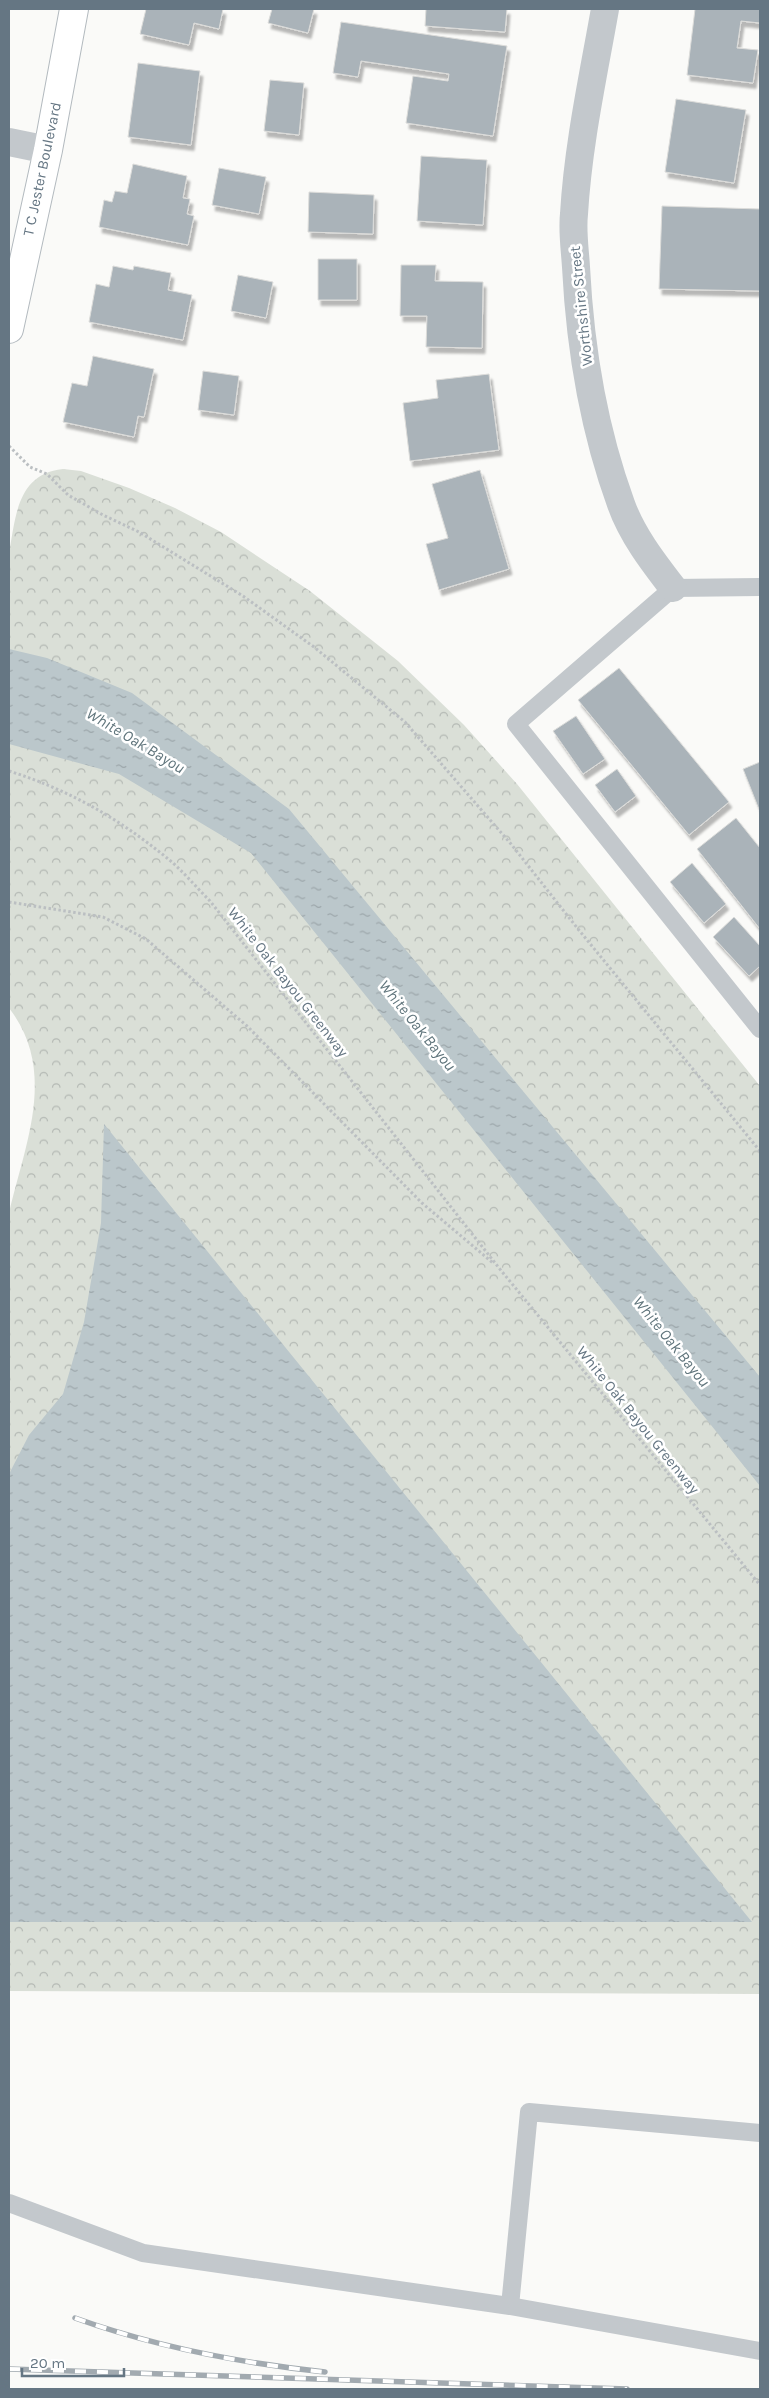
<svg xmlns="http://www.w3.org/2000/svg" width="769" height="2398" font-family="Karla,sans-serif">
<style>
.park{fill:url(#park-crowns)}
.water{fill:url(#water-ripples)}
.building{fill:#aab3b9;stroke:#dcdcda;filter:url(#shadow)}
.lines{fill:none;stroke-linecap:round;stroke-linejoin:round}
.secondary-casing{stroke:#b3babf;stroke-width:30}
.path{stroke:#bbbfc2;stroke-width:3;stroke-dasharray:2.5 2.5;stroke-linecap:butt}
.service{stroke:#c3c8cc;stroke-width:18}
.minor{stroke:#c3c8cc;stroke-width:28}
.secondary{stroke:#fff;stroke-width:28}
.rail-casing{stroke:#a2aab0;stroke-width:5.5}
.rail{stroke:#fff;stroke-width:4;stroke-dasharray:11;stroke-linecap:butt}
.labels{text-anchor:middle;stroke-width:5;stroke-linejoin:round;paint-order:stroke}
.street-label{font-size:15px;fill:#657683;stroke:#fff}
.water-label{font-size:16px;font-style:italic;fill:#60757c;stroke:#fff}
</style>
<defs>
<pattern id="park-crowns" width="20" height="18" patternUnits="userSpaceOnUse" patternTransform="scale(1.25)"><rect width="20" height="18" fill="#dadfd7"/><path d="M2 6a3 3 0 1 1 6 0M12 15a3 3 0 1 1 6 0" fill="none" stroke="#b4b9b4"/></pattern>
<pattern id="water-ripples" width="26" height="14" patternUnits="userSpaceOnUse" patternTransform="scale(1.25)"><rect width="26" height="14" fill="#bbc7cb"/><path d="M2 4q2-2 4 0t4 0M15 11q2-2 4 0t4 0" fill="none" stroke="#9ca6aa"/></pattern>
<filter id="shadow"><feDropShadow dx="3" dy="5.5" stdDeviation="1" flood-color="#0004"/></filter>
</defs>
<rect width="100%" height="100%" fill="#fafaf8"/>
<path class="park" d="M63,469L81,471L129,488L175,508L221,532L310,591L398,661L464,725L517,784L760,1086V1994L9,1991V1213C25,1144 58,1071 9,1008V553C16,516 17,474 63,469Z"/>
<path class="water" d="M9,649L47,658L132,693L289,809L760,1377V1486L251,853L119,774L9,744Z
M104,1124L752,1922H9V1474L29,1435L63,1394L84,1322L101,1223Z"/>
<path class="building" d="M146,9H223L219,29L194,23L189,45L140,34Z
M272,9H314L308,33L268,23Z
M426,9H507L505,32L425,26Z
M695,9H760V23L741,21L737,48L758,50L753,83L687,75Z
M341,22L507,46L493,136L406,123L413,76L448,81L449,74L361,61L358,77L333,73Z
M138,63L200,71L191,145L128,137Z
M270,80L304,83L299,135L264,131Z
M676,99L746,110L734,183L665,172Z
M421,156L487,160L483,225L417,221Z
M133,164L187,176L183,198L190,199L187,214L194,216L188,245L99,227L104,200L112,202L115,191L127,193Z
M219,168L266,177L259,214L212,205Z
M309,192L374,195L373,234L308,232Z
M662,206L760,209V291L659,289Z
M318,259H357V300H318Z
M401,265H436L435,281L483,282L482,348L426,347L427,316H400Z
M113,266L133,270L134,266L171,273L168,290L192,295L183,340L89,322L96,284L109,287Z
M238,275L273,282L266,318L231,311Z
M93,356L154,369L144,417L138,416L134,437L63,422L72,383L87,386Z
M203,371L239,376L234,415L198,410Z
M489,374L499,450L410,461L403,403L438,398L436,380Z
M480,470L509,569L439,590L426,544L448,538L432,484Z
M619,668L729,802L689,835L578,700Z
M576,716L605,759L583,774L553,731Z
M760,762V812L743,769Z
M617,769L636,796L615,812L595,785Z
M736,818L760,848V929L697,849Z
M692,863L726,904L704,923L670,882Z
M734,917L760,946V966L749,976L713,937Z"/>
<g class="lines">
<defs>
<path id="secondary" d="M9,329L48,150L74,9"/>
</defs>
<use href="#secondary" class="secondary-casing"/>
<path class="path" d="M9,446L30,467L47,474L68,495L103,515L139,532L243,596L314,647L405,722L511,844L578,929L760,1151
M9,771C69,790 118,818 167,858C182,870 196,887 210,901L499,1268L760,1585
M9,902L103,917L146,939L247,1026L422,1203L493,1263"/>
<path class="service" d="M760,587L673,588L516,724L760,1029
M9,2203L143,2253L510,2306L760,2351
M510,2306L529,2112L760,2133"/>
<path class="minor" d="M605,9C593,77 578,145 574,214C572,231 575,250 576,267C580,346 594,430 621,504C632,535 653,562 673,588
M9,142L48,150"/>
<use href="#secondary" class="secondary"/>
<defs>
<path id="rail" d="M75,2318C156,2347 240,2363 325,2372
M9,2369L627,2389"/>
</defs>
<use href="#rail" class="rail-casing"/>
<use href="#rail" class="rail"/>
</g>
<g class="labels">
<g class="street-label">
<text transform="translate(42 169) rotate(-78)" y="5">T C Jester Boulevard</text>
<text transform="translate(581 306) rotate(-96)" y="5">Worthshire Street</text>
<text transform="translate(288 982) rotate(52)" y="5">White Oak Bayou Greenway</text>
<text transform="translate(638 1420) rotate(51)" y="5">White Oak Bayou Greenway</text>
</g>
<g class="water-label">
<text transform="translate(136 740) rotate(31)" y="6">White Oak Bayou</text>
<text transform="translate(418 1025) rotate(51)" y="6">White Oak Bayou</text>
<text transform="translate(672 1341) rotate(51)" y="6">White Oak Bayou</text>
</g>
</g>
<rect width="769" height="2398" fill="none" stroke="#657683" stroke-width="20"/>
<path d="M22 2368v8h102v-8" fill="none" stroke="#657683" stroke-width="2.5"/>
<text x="30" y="2368" font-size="15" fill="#657683" stroke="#ffffff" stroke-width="4" paint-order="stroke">20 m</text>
</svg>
